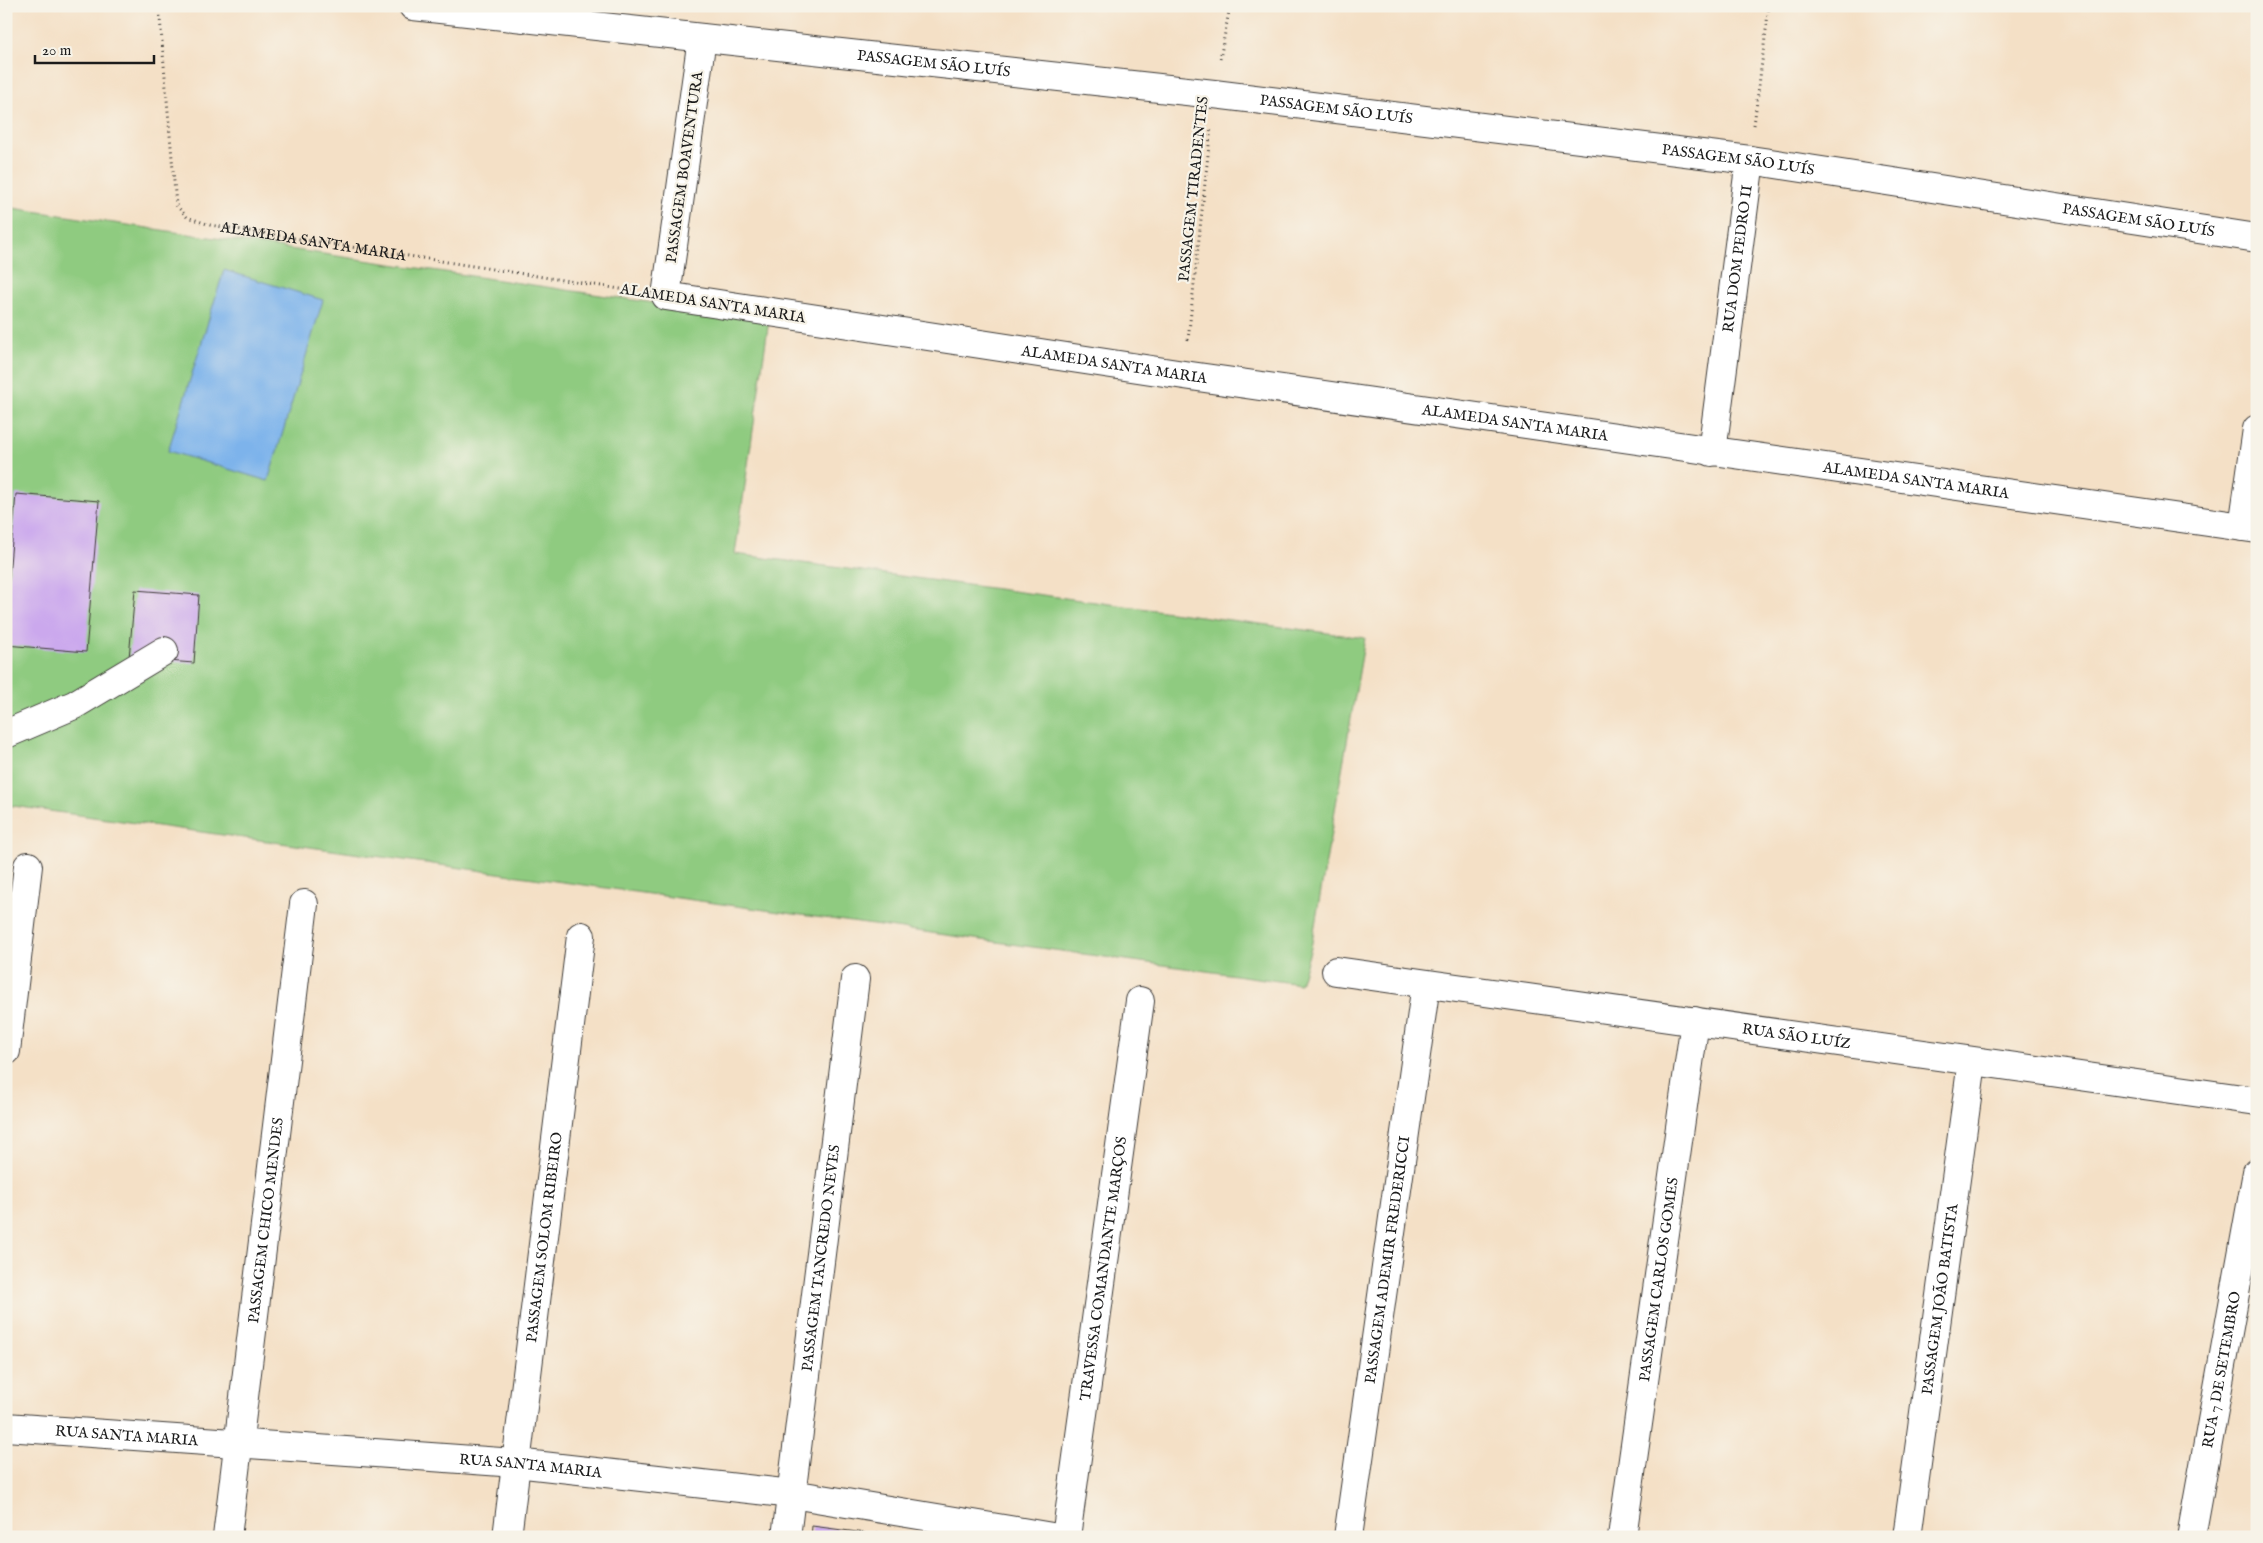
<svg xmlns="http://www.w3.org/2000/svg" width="2263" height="1543" font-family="'IM FELL English',serif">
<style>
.green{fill:#8fcb80;stroke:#56744e}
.water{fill:#7db3eb;stroke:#4c6884}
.building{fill:#cba8ed}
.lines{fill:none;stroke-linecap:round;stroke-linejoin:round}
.minor-casing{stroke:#3c3936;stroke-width:30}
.path{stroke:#3c3936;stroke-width:3;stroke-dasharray:1 4;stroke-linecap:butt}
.minor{stroke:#fff;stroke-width:28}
.labels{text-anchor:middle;stroke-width:4.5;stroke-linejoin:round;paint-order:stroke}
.street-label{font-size:15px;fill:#1c1c1c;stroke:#f7f3e8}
</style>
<rect width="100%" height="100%" fill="#f7f3e8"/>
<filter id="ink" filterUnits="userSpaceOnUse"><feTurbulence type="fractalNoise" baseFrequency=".02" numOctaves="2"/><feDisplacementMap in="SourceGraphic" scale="10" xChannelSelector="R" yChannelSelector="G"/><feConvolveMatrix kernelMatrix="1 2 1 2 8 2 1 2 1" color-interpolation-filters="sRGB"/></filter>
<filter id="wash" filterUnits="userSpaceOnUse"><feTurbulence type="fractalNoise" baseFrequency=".0096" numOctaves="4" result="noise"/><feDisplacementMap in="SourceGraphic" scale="20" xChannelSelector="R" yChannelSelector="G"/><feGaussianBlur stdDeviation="1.12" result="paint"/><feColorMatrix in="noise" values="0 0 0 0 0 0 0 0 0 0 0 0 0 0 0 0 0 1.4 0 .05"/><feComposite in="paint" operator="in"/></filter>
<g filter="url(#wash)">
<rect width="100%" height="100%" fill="#f4e0c6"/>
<path class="green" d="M6,207L769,320L735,554L1365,638L1311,948L1300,984L6,805Z"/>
<path class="water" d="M224,270L323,300L268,481L168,451Z"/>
<g id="blocks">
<path class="building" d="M16,494L99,501L86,652L6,645V612Z
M135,590L199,595L194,663L129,658Z
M812,1526L865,1533V1537H811Z
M877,1533L896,1536V1537H876Z"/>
</g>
</g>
<g filter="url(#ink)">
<use href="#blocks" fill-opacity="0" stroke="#3c3936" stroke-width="1"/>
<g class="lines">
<defs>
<g id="minor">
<path id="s2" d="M413,6L1214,94L1750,160L2257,238"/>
<path id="s3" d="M702,38L666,296L1184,375L2257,529"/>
<path id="s4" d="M1712,452L1750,160"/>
<path d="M2243,527L2257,429"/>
<path d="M6,734L74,705L164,651"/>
<path id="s5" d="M1336,971L2257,1101"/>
<path d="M6,1051L28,866"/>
<path id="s6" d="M6,1427L516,1463L792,1494L1052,1537"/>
<path id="s7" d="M227,1537L304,904"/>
<path id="s8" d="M507,1537L581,936"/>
<path id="s9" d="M786,1537L855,979"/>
<path id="s10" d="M1066,1537L1140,1001"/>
<path id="s11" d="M1348,1537L1426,984"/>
<path id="s12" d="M1622,1537L1695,1021"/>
<path id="s13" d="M1907,1537L1972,1062"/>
<path id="s14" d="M2191,1537L2257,1172"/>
</g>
</defs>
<use href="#minor" class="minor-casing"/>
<g class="path">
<path id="s1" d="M159,6L176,205L187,217L210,225L633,291"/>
<path d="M1220,59L1230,6"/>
<path d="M1754,125L1769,6"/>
<path d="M1188,340L1211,127"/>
</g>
<use href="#minor" class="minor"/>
</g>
</g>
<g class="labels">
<g class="street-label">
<text dy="5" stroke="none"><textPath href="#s2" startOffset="524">PASSAGEM SÃO LUÍS</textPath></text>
<text dy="5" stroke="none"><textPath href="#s2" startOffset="929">PASSAGEM SÃO LUÍS</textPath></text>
<text dy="5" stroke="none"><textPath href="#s2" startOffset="1334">PASSAGEM SÃO LUÍS</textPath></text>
<text transform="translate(684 167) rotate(-82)" y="5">PASSAGEM BOAVENTURA</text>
<text transform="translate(1193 189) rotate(-84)" y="5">PASSAGEM TIRADENTES</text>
<text dy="5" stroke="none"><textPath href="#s2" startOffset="1739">PASSAGEM SÃO LUÍS</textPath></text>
<text dy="5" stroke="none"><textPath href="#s1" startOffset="345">ALAMEDA SANTA MARIA</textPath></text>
<text dy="5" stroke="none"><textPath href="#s4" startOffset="195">RUA DOM PEDRO II</textPath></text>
<text transform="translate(713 303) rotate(9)" y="5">ALAMEDA SANTA MARIA</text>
<text dy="5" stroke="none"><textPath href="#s3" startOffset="714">ALAMEDA SANTA MARIA</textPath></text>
<text dy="5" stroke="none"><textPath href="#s3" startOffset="1119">ALAMEDA SANTA MARIA</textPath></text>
<text dy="5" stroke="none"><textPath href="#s3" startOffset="1524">ALAMEDA SANTA MARIA</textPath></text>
<text dy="5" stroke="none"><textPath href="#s5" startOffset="465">RUA SÃO LUÍZ</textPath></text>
<text dy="5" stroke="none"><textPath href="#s7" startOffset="319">PASSAGEM CHICO MENDES</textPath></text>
<text dy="5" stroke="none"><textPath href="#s8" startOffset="302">PASSAGEM SOLOM RIBEIRO</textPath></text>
<text dy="5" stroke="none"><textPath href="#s9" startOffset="281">PASSAGEM TANCREDO NEVES</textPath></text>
<text dy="5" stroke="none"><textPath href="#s11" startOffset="280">PASSAGEM ADEMIR FREDERICCI</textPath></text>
<text dy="5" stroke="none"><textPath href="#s10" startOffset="271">TRAVESSA COMANDANTE MARÇOS</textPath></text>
<text dy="5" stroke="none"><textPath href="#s12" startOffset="260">PASSAGEM CARLOS GOMES</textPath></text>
<text dy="5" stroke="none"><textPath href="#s13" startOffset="240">PASSAGEM JOÃO BATISTA</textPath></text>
<text dy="5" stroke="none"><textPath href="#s14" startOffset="170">RUA 7 DE SETEMBRO</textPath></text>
<text dy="5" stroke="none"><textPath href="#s6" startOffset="121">RUA SANTA MARIA</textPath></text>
<text dy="5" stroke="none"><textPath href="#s6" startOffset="526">RUA SANTA MARIA</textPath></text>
</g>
</g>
<rect width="2263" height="1543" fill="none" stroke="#f7f3e8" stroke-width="25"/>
<path d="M35 55v8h119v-8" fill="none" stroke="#1c1c1c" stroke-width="2.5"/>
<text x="42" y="55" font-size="15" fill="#1c1c1c" stroke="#f7f3e8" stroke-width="4" paint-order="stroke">20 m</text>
</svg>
